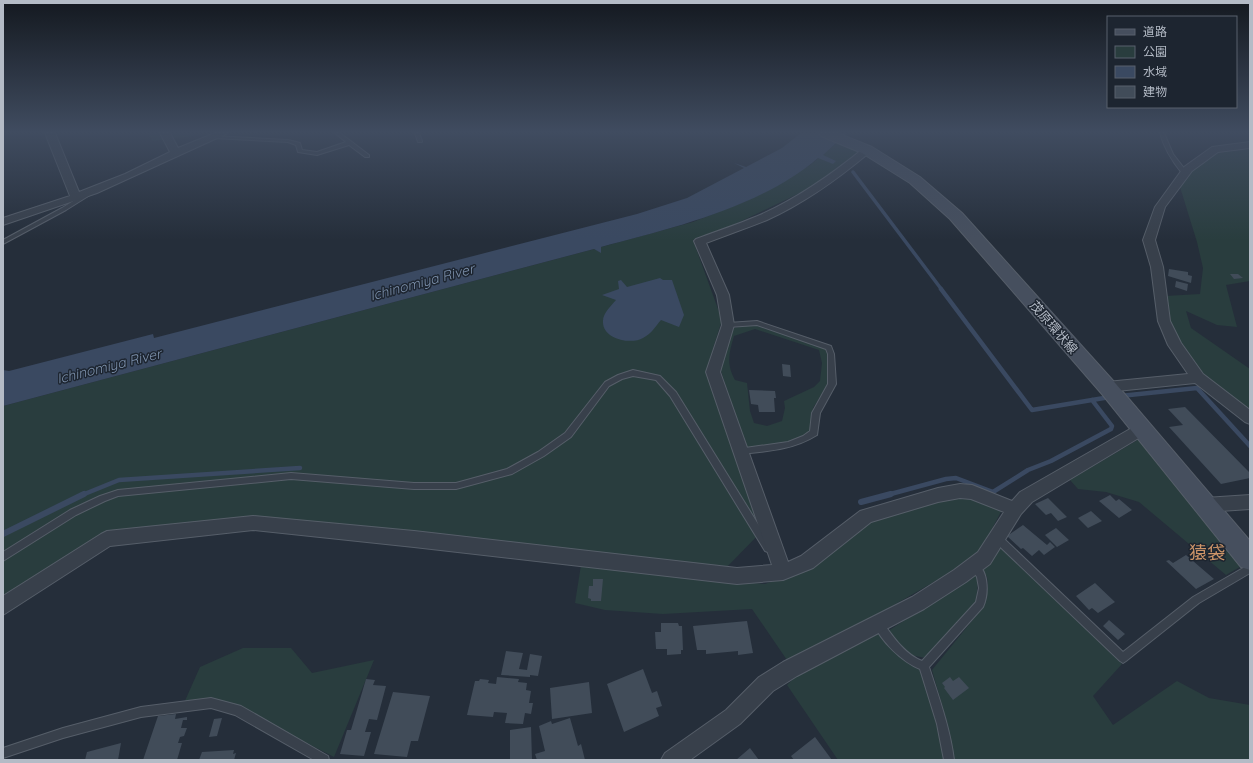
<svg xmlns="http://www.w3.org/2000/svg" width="1253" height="763" font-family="Quicksand,'Noto Sans JP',sans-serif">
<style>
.green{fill:#293d3e;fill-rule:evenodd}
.water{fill:#3a4961}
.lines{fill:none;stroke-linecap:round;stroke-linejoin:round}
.stream-far2{stroke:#3a4961;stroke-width:3.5}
.stream-far1{stroke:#3a4961;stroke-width:4.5}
.stream{stroke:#3a4961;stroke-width:6}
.building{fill:#414c59}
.lane-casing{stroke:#565e69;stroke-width:2}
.street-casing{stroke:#565e69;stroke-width:2}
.secondary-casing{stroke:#565e69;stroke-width:2}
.lane{fill:#38404b;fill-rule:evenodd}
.street{fill:#38404b;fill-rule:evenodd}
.secondary{fill:#464f5e;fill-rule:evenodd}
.labels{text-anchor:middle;stroke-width:3;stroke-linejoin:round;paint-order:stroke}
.street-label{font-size:13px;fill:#b4bbc6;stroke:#1d2530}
.water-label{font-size:14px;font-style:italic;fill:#7d91ac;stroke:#1d2530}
.near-quarter-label{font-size:18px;fill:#cd9568;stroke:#1d2530}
</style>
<rect width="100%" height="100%" fill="#252e3a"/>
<path class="green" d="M147,133H192L193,136L152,141Z
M837,143L860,152L808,189L723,230L693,240L722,320L706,371L763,530L725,569L259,518L110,533L3,600V406L594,249L601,252V247L693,222L746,201L810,165Z
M1250,149V281L1226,285L1237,327L1217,325L1186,311L1191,328L1250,369V415L1202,378L1169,323L1165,296L1200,294L1203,268L1197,242L1180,187L1189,172L1217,153Z
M745,326H757L824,347L827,351L829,382L813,408L811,431L799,441L746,448L719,365L734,328ZM755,329L819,350L822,363L820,381L814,387L784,401L785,408L782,421L767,426L754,423L750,411L747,383L735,380C726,364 729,353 734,336Z
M1141,438L1245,564L1226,575L1139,502L1106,492L1078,489L1070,480Z
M971,496L1003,508L977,557L875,616L789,663L752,609L663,614L605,610L575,603L581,565L765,584L810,567L872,519L951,497Z
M998,545L1122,664L1093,696L1113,725L1177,681L1209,698L1250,705V760H838L787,685L798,674L878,630L910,664L923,671L939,735L948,726L932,670L984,606L988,585L987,577L981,567Z
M975,572L978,580L976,603L926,658L910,655L889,635L888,631L972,577Z
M243,648H291L312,673L374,660L334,757L227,702L184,703L200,667Z"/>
<path class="water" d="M801,133H847L823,155L836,161L833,164L818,158C761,207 673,228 601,247V253L594,249L3,406V370L9,371L153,334L154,338L637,214L687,198L744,168L734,163L746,167L782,148Z
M660,278L663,280H672L684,315L679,327L661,320C655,327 651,334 643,338C631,345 602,339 603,321C603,313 611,306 616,300L602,295L619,289L618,281L621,280L627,287Z"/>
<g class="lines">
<path class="stream-far2" d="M853,172L942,290"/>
<path class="stream-far1" d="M941,289L1032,410L1110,397
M1120,396L1197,388L1250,446
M82,495L119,480L300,468
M887,495L946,479L956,478L993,492L1028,470L1051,461L1111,429L1112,426L1092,400"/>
<path class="stream" d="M861,502L891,494
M3,534L84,494"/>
</g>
<path class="building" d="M1169,269L1188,272V275L1192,276L1191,283L1168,276Z
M1230,274H1238L1243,278L1234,279Z
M1176,281L1188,284L1187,291L1175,287Z
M782,364L790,365L791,377L783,376Z
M749,390L775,391L776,398H774L775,412H759L758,405L751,404Z
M1185,407L1250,473V478L1221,484L1169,427L1183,425L1168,409Z
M1110,495L1116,501L1119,499L1132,510L1119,518L1099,501Z
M1048,498L1067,517L1058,521L1051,513L1046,515L1035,504Z
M1091,511L1102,521L1088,528L1078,518Z
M1023,525L1047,545L1050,542L1055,547L1044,555L1039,550L1032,556L1023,548L1021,549L1007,536Z
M1056,528L1069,540L1057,547L1045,535Z
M1186,555L1214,579L1196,589L1166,561L1169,560L1173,563Z
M593,579H603L601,601H591V599L588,598L589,586H593Z
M1095,583L1115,602L1098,613L1092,608L1089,610L1076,596Z
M1109,620L1125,634L1118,640L1103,626Z
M747,621L753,653L738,655V651L706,654V650H697L693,626Z
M661,623H678L679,626H682L683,650H681V654L667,655V649H656L655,632H661Z
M506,651L523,653L519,669L527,670L530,654L542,656L538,676L530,675V677L501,675Z
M643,669L652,693L657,691L662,706L656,708L659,716L624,732L607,684Z
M497,677L519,679L518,682L527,683L526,690L531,691L529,703H533L531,714L525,713L523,724L505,723L507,713L494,712L493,717L467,715L475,681H479L480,679L489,680L488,683L496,684Z
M950,677L953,681L959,677L969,688L953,700L944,688L945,687L942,683Z
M366,679L375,680L373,685L386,686L377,720L369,719L365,732H371L364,756L340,754L347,730H351Z
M589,682L592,713L552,719L550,688Z
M393,692L430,696L418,741H411L407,757L374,754Z
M176,714L175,719L187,717V720H183L181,728H187L184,736L180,737L178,743H182L177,760H143L158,716Z
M222,718L217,736L209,737L214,719Z
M570,718L578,746L581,744L585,760H537L535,754L545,751L539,726L551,721L552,724Z
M531,727L532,760H510V730Z
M815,737L832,760H794L791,756Z
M121,743L118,760H85L87,752Z
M750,748L759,760H736Z
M234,750L233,754L236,753L234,760H199L202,752Z"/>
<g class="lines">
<defs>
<path id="lane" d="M335,133H340L369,155V157H365L349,145L317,155L298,152L296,145L288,142L213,138L211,137L213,136L288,140L300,143L302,150L317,152L346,142Z
M415,133H419L422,141V142H418Z
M1160,133H1164L1173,154L1187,172L1186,173H1182C1172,161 1164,148 1160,133Z
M91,190L93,191V193L66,210L3,244V240L62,208Z
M757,321L831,346L834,354L836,384L820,413L817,435C793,450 768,451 741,454L738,453L737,451L738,449L788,442L803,436L810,431L812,413L828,384V354L826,349L757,325L728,327L725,325L728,323Z
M633,370L660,376L676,392L771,545L772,548L771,551L768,552L765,551L670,396L656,380L633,376L622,379L609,386L571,437L544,456L512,474L456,489H414L291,479L118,496L105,501L76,515L3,561V552L70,510L100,496L118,490L291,473L414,483H456L507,469L538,452L565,433L605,382L618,375Z
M997,534L1000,535L1123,652L1193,597L1250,564V573L1199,603L1126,661L1123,663L1120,661L994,541L993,538L994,535Z
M974,562C989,568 989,594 983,607L929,667C939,698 950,728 954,760H944L937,724L920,669C902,662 881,641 873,623L875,620L878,618L881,620C892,635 904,654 922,661L976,602L979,588L977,577L970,566L971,563Z
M211,698L241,706L328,756L329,760H314L235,715L211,708L141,717L63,738L3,758V748L63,728L141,707Z"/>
<path id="street" d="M45,133H55L79,192L125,174L170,152L160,133H170L178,148L215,133H228L97,193L3,225V218L70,196Z
M1250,142V148L1218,152L1192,171L1165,207L1155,240L1163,267L1170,321L1181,343L1203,374L1250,410V424L1245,422L1195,383L1107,392L1102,391L1100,387L1102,383L1107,382L1188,374L1168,345L1158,321L1151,267L1143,240L1155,207L1184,167L1212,147Z
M867,147L872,150L870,152C839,178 805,203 767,220C747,228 727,235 706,243L729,295L734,325L720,372L788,562L801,556L860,511L938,488L960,484L972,485L1012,501L1020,492L1137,425L1142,423L1147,425L1149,429L1147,433L1032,502L1021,514L990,564L966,582L924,609L797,676L773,691L740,724L690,760H661L665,753L726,710L759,677L783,662L912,597L954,570L978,552L1004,512L971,499L960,498L938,502L871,522L813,568L783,580L737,584L414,547L253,530L110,546L3,615V596L101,534L107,531L253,516L414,531L737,568L772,565L706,372L722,325L717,295L694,241L696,239C717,231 739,224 760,215C798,198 832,174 864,148Z
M1250,495V509L1205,512L1199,510L1197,505L1199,500L1205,498Z"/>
<path id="secondary" d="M819,133H837L872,147L920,177L962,213L1116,384L1250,541V570L1241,567L1102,394L950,219L910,183L862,153L821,136Z"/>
</defs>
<use href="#lane" class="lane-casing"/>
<use href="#street" class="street-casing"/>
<use href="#secondary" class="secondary-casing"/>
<use href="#lane" class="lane"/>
<use href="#street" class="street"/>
<use href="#secondary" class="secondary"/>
</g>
<linearGradient id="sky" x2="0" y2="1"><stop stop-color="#141920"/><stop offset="0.55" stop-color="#404c60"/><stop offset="1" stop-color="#404c60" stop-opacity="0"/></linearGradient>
<rect width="1253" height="240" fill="url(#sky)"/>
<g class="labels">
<g class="street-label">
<text transform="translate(1054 327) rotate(49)" y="5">茂原環状線</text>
</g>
<g class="water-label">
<text transform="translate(422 282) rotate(-15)" y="5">Ichinomiya River</text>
<text transform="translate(109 366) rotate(-14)" y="5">Ichinomiya River</text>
</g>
<g class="near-quarter-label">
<text x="1207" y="559">猿袋</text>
</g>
</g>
<rect width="1253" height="763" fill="none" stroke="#b4bbc6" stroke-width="8"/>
<rect x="1107" y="16" width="130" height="92" fill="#1d2530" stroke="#59616c"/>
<rect x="1115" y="29" width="20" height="6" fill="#464f5e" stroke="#59616c"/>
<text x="1143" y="36" font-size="12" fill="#b4bbc6">道路</text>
<rect x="1115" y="46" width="20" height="12" fill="#293d3e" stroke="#59616c"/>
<text x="1143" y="56" font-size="12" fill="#b4bbc6">公園</text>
<rect x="1115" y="66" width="20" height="12" fill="#3a4961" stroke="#59616c"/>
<text x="1143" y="76" font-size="12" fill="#b4bbc6">水域</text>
<rect x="1115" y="86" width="20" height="12" fill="#414c59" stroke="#59616c"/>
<text x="1143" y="96" font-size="12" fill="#b4bbc6">建物</text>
</svg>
